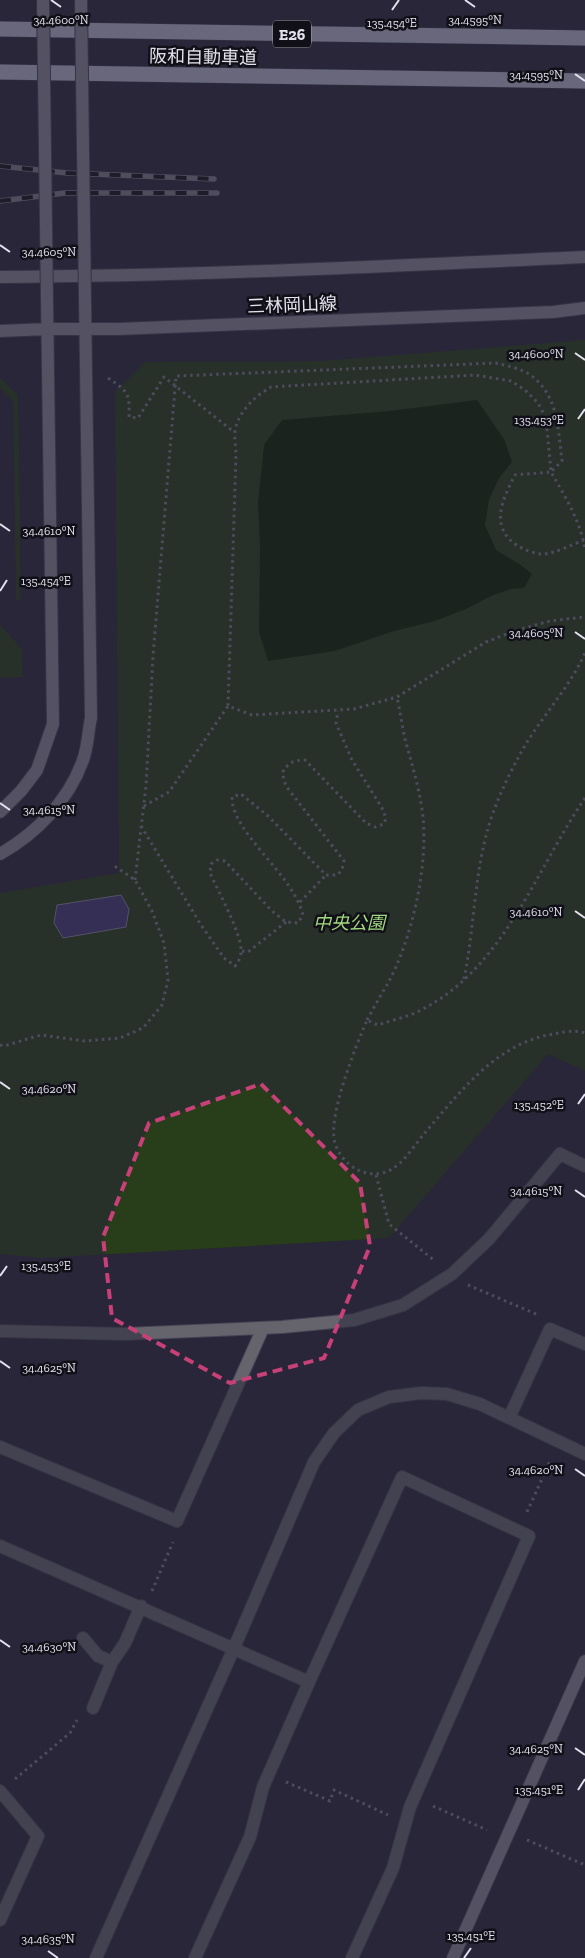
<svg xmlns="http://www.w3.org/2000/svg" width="585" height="1958" font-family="'Zilla Slab','Noto Sans JP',serif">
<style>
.green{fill:#283d19}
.water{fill:#0d2000}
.building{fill:#473b79;stroke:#88869c}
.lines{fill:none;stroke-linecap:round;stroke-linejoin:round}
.street-casing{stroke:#464455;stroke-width:14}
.secondary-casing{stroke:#464455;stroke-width:14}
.highway-casing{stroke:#464455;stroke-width:16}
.path{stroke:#7a7887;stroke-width:3;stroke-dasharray:2.5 4;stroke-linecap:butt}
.street{stroke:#65646d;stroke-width:12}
.secondary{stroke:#878594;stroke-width:12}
.highway{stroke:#b9b6ce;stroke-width:15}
.rail-casing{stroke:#7d7b8a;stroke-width:5.5}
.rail{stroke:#111018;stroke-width:4;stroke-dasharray:11;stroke-linecap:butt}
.secondary-bridge-casing{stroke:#464455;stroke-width:14;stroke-linecap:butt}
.secondary-bridge{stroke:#878594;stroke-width:12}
.marked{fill:none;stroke:#c84078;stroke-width:4;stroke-dasharray:10 6;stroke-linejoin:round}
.ticks{fill:none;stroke:#e2e1ed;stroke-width:2}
.labels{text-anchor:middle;stroke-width:5;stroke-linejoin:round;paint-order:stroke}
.shield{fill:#111018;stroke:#a3a2ad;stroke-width:1}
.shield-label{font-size:16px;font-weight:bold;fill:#e2e1ed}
.street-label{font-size:18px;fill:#e2e1ed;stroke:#111018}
.park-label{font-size:18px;font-style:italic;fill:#a1d77d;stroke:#111018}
.ticks-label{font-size:12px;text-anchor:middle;fill:#e2e1ed;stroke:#111018;stroke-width:5;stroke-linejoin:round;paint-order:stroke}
</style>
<rect width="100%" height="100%" fill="#282638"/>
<path class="green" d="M585,340V1071L548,1054L389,1238L42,1258L0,1254V893L119,873L115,392L145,362L321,361Z
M0,378L18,395L21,600H16L13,401L0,388Z
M0,625L22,649L23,677L0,678Z"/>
<path class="water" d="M477,400L504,439L512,462L499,478L489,500L485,525L496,550L521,565L532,574L524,588L511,589L491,596L466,609L435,621L394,631L335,651L268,661L259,632L260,545L258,503L264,445L282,420L389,411Z"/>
<path class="building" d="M121,895L129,909L126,927L63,938L54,923L57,905Z"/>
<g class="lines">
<defs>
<path id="street" d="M0,1331L125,1334L282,1327L354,1320L403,1305L452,1274L489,1239L560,1154L585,1166
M509,1418L550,1329L585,1344
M0,1447L177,1521L263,1328
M0,1546L309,1682
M83,1638L98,1656L112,1662
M93,1708L112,1662L125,1643L141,1606
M0,1791L38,1836L0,1920
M96,1958L234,1648L314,1462L334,1433L358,1410L389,1397L421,1393L447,1394L480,1404L585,1454
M195,1958L250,1837L263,1787L309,1682L402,1477L529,1536L410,1807L393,1868L352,1958"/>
<path id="secondary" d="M0,277C195,276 390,266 585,257
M0,331L48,329H118L553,312L585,308
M0,812L21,791L37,770L53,724L47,300
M0,854C37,833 69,800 83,760C88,747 88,731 91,718L85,299
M453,1958L585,1661"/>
<path id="highway" d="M0,29L585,38
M0,72L585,81"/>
</defs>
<use href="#street" class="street-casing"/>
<use href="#secondary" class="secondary-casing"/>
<use href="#highway" class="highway-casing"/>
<path class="path" d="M108,378C128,391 130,394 129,417L138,418L164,377L234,432
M584,540C573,544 554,554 543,554C535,554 525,550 518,546C489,528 502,500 515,475L551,472L546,418L538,403L525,390L511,381L475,375L271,387C255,396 238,412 235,431C234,438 236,447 236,455L228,706L252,715L354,709L397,697L486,642L517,630L550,621L585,617
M585,798C535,871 504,968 421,1010C408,1017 392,1020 378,1025L367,1020C356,1046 327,1117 335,1143C338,1154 347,1164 356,1169C367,1175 381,1176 392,1169C404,1162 414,1146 423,1135C457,1096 493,1046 548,1035C560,1033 573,1029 585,1033
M144,806L169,792L228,706
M141,826L201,925L224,958L235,966C238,962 241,958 241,952C242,934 218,891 210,873L211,864L217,860L225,861L272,911L286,922L298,923L303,915C293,874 231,832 232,797L241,794L268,816L326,875H337L342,870L344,861L286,786L282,773C288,763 293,760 305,760L366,823L375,827L384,824L386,818L382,808L352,760L336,723L338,711
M135,880L146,786L153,656L176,376L496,363C508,366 524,369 533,377C559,398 558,431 562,461L551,472C564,495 582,523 585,551
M300,902L326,875
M242,951L248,952L286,922
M464,979C474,930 474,880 487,832C493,809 506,780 518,758C537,721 568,691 585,653
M367,1020C374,1007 381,995 388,983C412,939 428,867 423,817C420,790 412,765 405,739C402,725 400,711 397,697
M0,1045L4,1046L41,1035L85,1041L120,1038L143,1028L162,1005L168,980L164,943L152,911L135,880L113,865
M376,1175L389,1224L435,1261
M468,1285L536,1314
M527,1512L550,1461L552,1462
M152,1591L173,1542
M15,1779L70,1733L77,1720
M286,1782L330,1801L334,1790L388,1815
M433,1806L487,1830
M527,1840L585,1865"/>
<use href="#street" class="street"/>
<use href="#secondary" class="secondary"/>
<use href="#highway" class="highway"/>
<defs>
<path id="rail" d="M0,166L67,173L214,179
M0,201L65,193H217"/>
</defs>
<use href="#rail" class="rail-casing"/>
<use href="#rail" class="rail"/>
<defs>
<path id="secondary-bridge" d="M43,0L47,300
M81,0L85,299"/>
</defs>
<use href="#secondary-bridge" class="secondary-bridge-casing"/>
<use href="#secondary-bridge" class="secondary-bridge"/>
</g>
<path d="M0 0H585V1958H0ZM261,1084L360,1183L370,1246L324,1358L230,1383L112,1318L103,1237L149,1123Z" fill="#282638" fill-opacity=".55" fill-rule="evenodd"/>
<path class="marked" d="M261,1084L360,1183L370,1246L324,1358L230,1383L112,1318L103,1237L149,1123Z"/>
<path class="ticks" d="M51,0L61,7M465,0L475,7M392,10L399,0M575,74L585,81M0,245L10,252M575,353L585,360M578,419L585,409M0,524L10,531M0,591L7,580M575,632L585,639M0,803L10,810M575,911L585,918M0,1082L10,1089M578,1104L585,1094M575,1190L585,1197M0,1276L7,1266M0,1361L10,1368M575,1469L585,1476M0,1640L10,1647M575,1748L585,1755M578,1790L585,1779M48,1951L58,1958M464,1958L471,1948"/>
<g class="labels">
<rect class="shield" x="273" y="20.5" width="38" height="27" rx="4"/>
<g class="shield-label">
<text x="292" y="40">E26</text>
</g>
<g class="street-label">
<text transform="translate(203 57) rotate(1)" y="6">阪和自動車道</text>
<text transform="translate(292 305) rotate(-2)" y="6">三林岡山線</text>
</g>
<g class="park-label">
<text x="349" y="929">中央公園</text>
</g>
</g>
<g class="ticks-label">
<text x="61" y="24">34.4600°N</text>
<text x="475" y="24">34.4595°N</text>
<text x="392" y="27">135.454°E</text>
<text x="536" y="79">34.4595°N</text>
<text x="49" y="256">34.4605°N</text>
<text x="536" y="358">34.4600°N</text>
<text x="539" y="424">135.453°E</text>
<text x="49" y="535">34.4610°N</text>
<text x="46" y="585">135.454°E</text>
<text x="536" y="637">34.4605°N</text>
<text x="49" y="814">34.4615°N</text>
<text x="536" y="916">34.4610°N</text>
<text x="49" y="1093">34.4620°N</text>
<text x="539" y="1109">135.452°E</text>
<text x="536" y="1195">34.4615°N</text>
<text x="46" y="1270">135.453°E</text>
<text x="49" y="1372">34.4625°N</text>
<text x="536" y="1474">34.4620°N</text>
<text x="49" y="1651">34.4630°N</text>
<text x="536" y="1753">34.4625°N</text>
<text x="539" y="1794">135.451°E</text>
<text x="471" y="1940">135.451°E</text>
<text x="48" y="1943">34.4635°N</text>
</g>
</svg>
